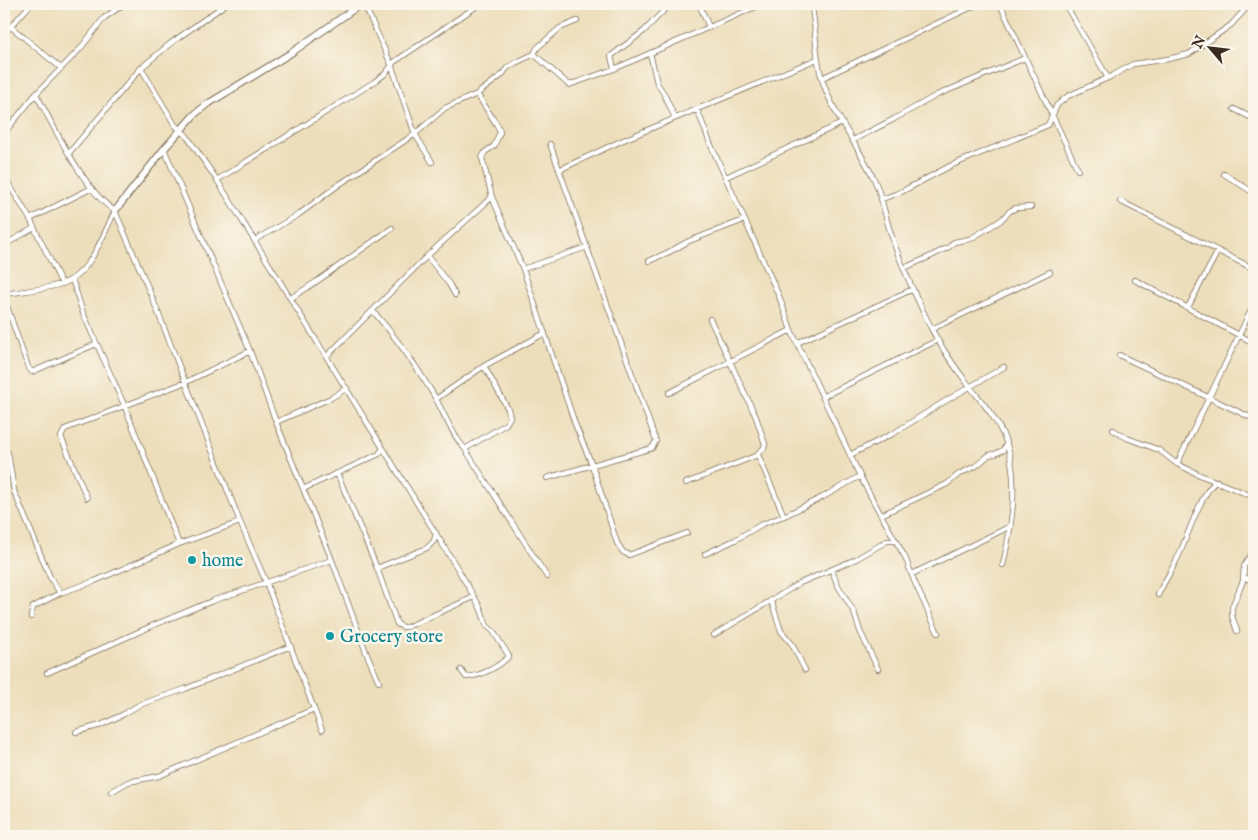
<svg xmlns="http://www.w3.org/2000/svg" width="1258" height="840" font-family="'IM FELL English',serif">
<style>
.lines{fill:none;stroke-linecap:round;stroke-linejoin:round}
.street-casing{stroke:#796955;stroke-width:6}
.secondary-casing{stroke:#796955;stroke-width:8}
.street{stroke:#fff;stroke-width:4.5}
.secondary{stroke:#fff;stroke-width:6}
.culture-dot{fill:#0f9aa8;stroke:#fbf7ec;stroke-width:2}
.labels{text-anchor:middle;stroke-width:5;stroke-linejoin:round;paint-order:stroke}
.culture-label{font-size:18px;fill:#0d838f;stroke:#fbf7ec;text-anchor:start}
</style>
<rect width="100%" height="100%" fill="#fbf7ec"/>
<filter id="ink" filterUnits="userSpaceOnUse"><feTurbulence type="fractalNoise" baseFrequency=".02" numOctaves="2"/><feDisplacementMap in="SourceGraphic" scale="10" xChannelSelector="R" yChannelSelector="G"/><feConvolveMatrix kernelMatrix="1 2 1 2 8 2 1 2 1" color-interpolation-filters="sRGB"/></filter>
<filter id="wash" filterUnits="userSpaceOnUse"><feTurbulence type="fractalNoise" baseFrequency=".0096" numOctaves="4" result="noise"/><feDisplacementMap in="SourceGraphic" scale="20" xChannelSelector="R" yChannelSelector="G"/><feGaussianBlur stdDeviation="1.12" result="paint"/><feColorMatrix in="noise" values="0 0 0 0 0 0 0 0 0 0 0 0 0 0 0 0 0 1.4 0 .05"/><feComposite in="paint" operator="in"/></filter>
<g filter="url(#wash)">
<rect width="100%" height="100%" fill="#eddebb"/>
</g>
<g filter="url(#ink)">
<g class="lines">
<defs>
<path id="street" d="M364,4L391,64L415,134L432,162
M699,4L709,27
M811,4C817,28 814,54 822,79C833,115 858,145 874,179C883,198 885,218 892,237C902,269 917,298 931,328C942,349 956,369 971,388C986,407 1001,424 1008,448C1019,485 1011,528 1003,565
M1000,4L1078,170
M1065,4L1108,78
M11,27L61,68
M4,34L31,4
M650,53L657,83L664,94L675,118
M534,54L569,85L614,69L762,4
M141,68L175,125L186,135L217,180L459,571L480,607L487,626L493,631L509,656C499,667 481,676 466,677L461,670
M614,69L611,56L644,31L670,4
M822,78L978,4
M36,94C54,127 85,192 115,211L152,297L240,522L266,582L322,730
M477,94L497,125L500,132L494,146L485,152L482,158L492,197L523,269L575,424L592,465L617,543L623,552L629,555L687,533
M697,109L710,143L779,296L791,330L860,476L881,515L905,557L915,583L938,633
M1234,109L1254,119
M4,133L36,94L80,49L104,18L124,4
M853,140L894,119L937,95L1025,58
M164,149L250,351L276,422L332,560L366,652L379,682
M69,153L141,68L171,43L226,4
M559,170L621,141L817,59
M1224,174L1254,193
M4,176L30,219L62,284
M726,177L842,123
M217,180L374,82L385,74L394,62L480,4
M882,199L901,192L950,166L1048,125L1057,105L1068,96L1112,76L1133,64L1168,59L1189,54L1231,25L1250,4
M1120,201L1254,269
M30,219L92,188
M255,240L298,215L337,186L415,134L445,108L477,94L502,75L507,68L515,63L534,54L537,48L560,28L577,21
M4,245L34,228
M427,256L449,284L455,295
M649,261L669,252L689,241L744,220
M904,268L929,257L949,247L954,242L970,239L1000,221L1010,211L1016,208L1031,207
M523,269L587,247
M72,279L83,313L125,407L179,544
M1135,280L1254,343
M4,294C23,291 43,290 61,284C90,276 103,235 115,211
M4,298L28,367L32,372L96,344
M291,298L316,282L392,228
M1188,307L1218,251
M373,311C394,335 413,361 430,389C443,409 449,431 465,449L547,577
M710,319L756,417L765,444L764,448L759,452L758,455L784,516
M932,329L1050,272
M797,343L913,289
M1119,355L1254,419
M327,356L427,256L492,197
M669,393L791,330
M822,397L938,340
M436,399L484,366L545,333
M276,422L331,398L347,388
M1113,430L1127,438L1159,450L1177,464L1200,475L1254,497
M465,449L506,424L510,417L508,409L484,366
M8,453L14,491L50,577L60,593
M850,455L894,433L942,403L1004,367
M1177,464L1254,304
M337,473L377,568L397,624L403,627H407L474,597
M547,478L652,448L656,441L550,144
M686,483L758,455
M303,489L379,454L383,448
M87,498L61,437L65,429L186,382L250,351
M881,515L947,484L959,474L976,466L989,455L995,454L1003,450L1007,443
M705,554L735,540L762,524L784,516L823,497L860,476
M377,568L427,548L434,541L436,533
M832,570L837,584L854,612L860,631L878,669
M912,574L1011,526
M1243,577L1254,582
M1158,595C1164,582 1172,570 1178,557C1186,541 1202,489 1217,481
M771,600L781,631L792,644L805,670
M31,617L33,607L60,593L95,581L179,544L240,522
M1237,631L1232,616V607L1243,581L1244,566L1254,550
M714,635L800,583L856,559L887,541H897
M47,673L154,625L212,601L332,560
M76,732L101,725L124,714L139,705L185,689L291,646
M111,792L128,782L159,776L314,709"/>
<path id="secondary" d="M115,211L164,149L194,115L206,105L291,53L361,4"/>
</defs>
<use href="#street" class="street-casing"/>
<use href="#secondary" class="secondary-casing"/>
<use href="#street" class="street"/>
<use href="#secondary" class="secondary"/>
</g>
</g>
<g class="culture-dot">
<circle cx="192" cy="560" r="5"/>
<circle cx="330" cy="636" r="5"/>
</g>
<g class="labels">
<g class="culture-label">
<text x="202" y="566">home</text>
<text x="340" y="642">Grocery store</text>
</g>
</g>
<rect width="1258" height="840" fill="none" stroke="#fbf7ec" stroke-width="20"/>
<g transform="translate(1210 48) rotate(298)" stroke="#fbf7ec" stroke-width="4" paint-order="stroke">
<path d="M0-4L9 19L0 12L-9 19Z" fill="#3b2a1e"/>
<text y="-8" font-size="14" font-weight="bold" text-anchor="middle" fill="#3b2a1e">N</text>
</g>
</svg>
